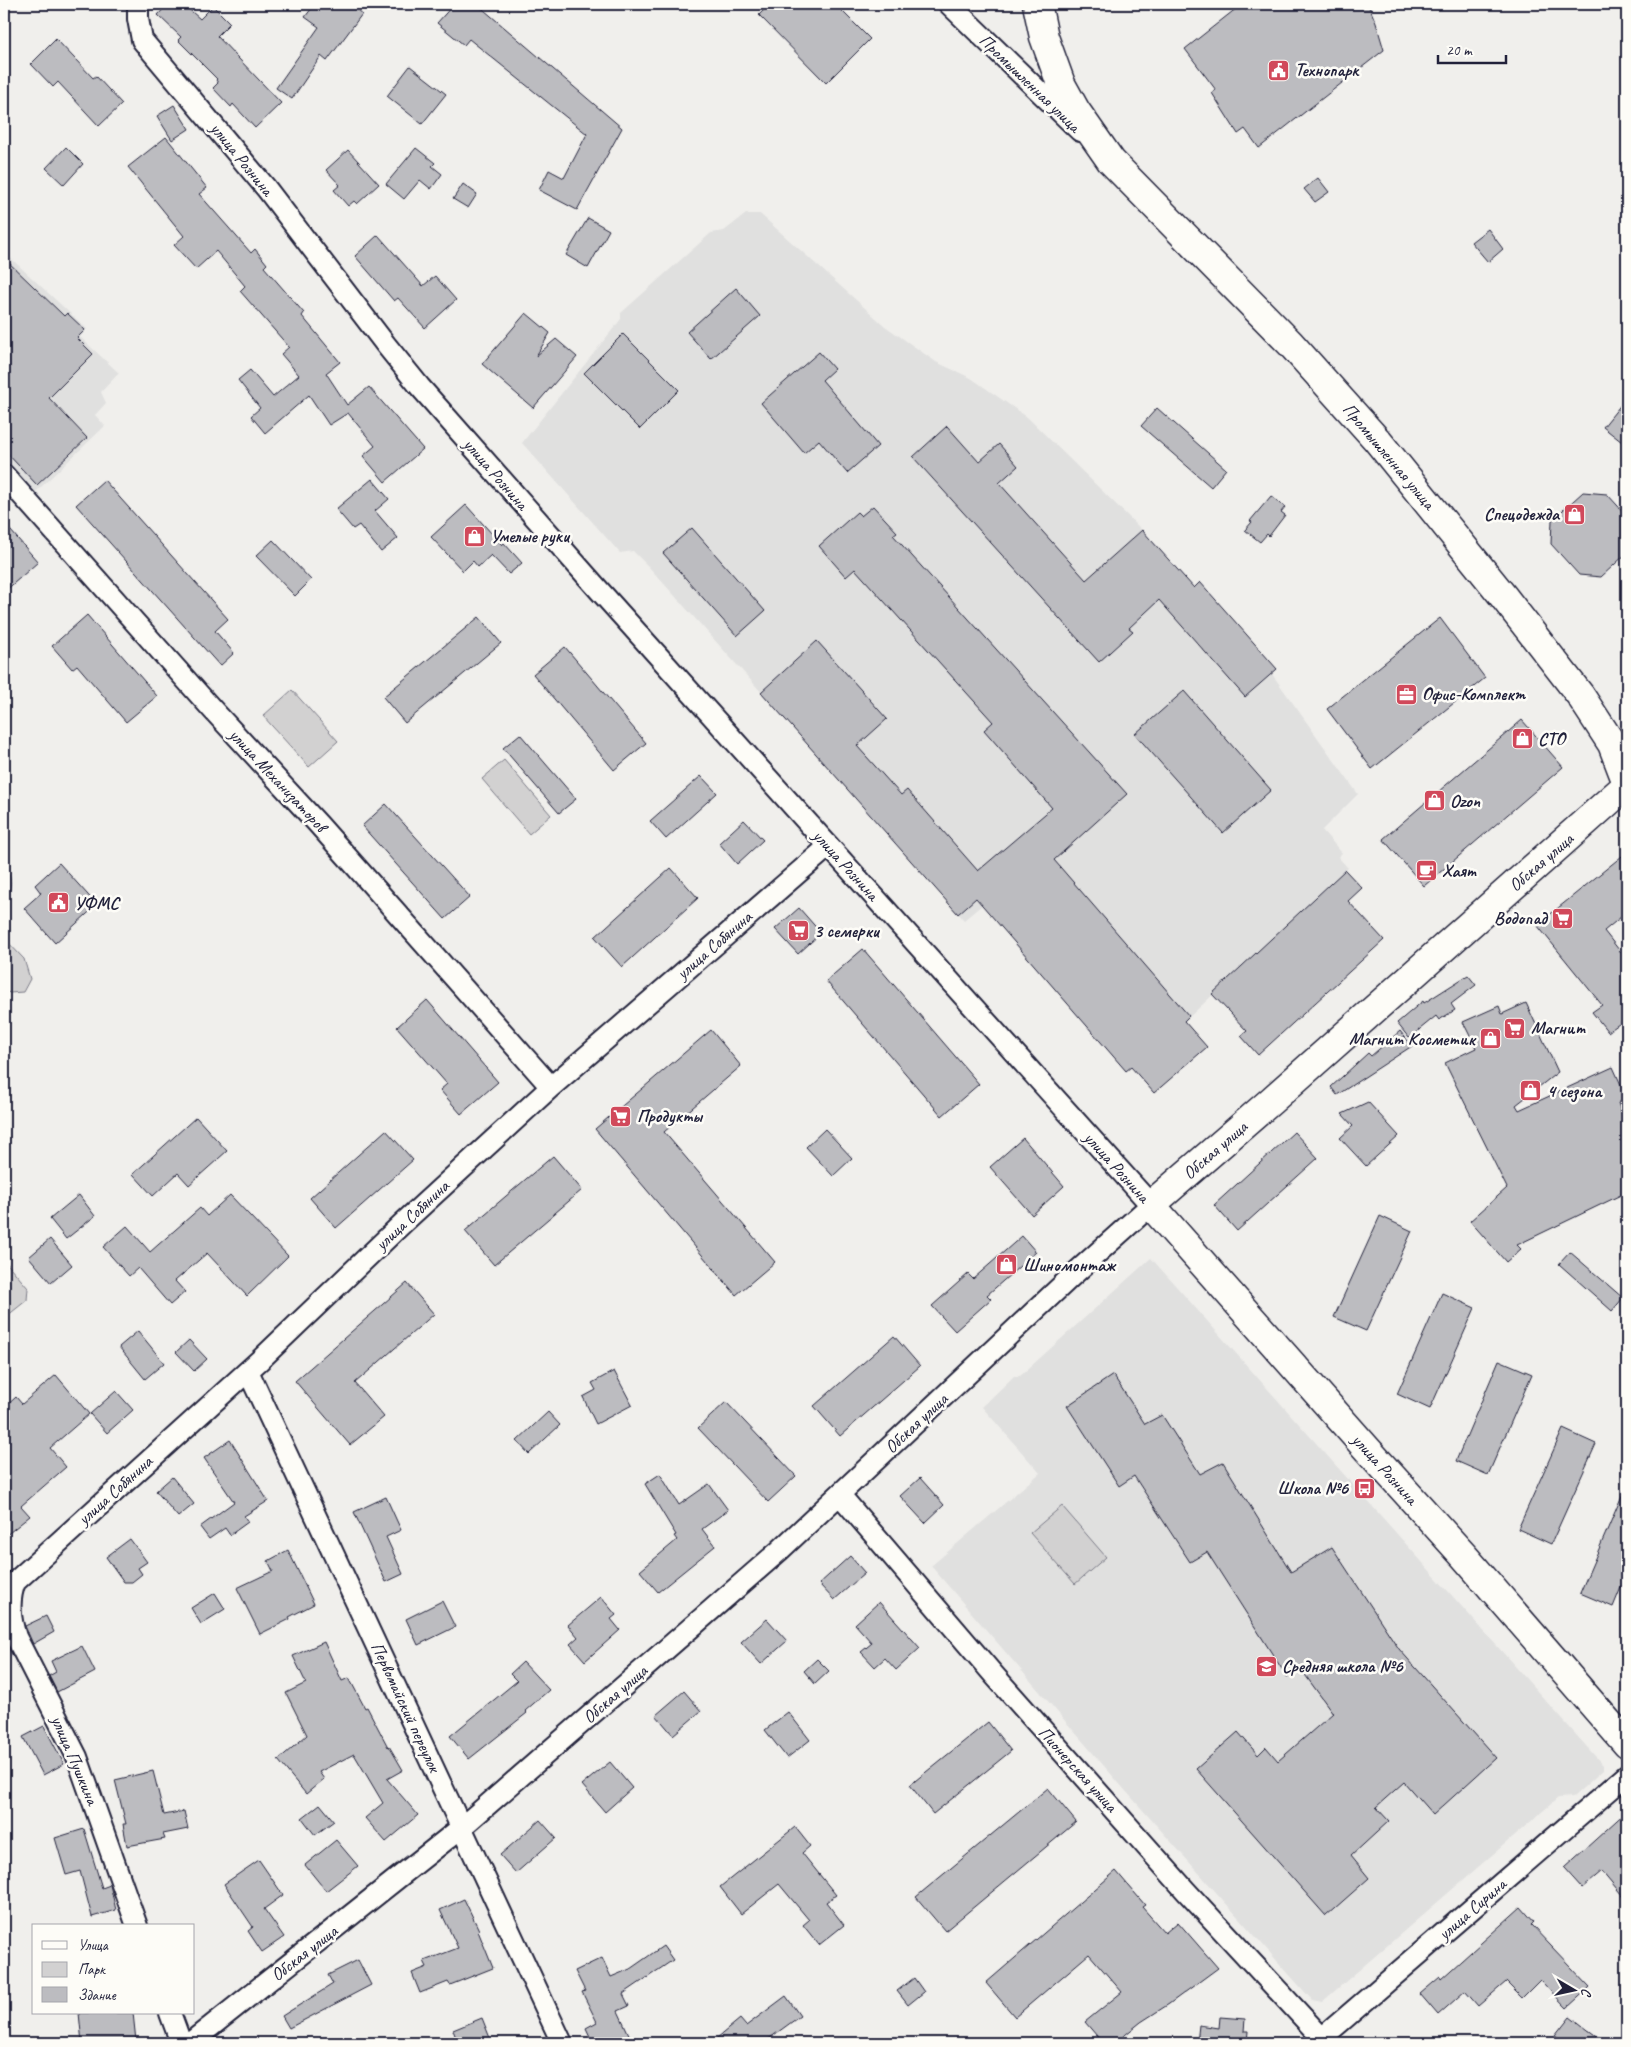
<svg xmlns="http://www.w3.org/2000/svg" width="1631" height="2047" font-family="Caveat,sans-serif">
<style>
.built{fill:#e0e0df}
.green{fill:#d2d1d1;stroke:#7a7a86}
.building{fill:#bcbcc0;stroke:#22223b}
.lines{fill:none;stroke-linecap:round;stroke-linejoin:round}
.street-casing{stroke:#22223b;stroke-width:24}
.secondary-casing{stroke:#22223b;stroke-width:31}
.street{stroke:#fdfcf7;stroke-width:20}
.secondary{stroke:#fdfcf7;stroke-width:28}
.labels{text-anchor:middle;stroke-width:5;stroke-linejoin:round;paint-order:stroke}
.poi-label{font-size:18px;font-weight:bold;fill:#22223b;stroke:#fdfcf7;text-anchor:start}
.street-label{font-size:18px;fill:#22223b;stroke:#fdfcf7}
</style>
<rect width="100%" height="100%" fill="#f0efec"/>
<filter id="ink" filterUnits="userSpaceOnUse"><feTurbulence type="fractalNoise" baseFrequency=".02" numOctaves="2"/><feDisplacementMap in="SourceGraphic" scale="10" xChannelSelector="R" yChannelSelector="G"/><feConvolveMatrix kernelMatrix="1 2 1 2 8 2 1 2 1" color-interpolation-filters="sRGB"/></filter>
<g filter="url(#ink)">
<path class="built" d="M746,214H760L885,326L936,362L971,378L1027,417L1142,530L1193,588L1200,582L1277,669L1272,674L1358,794L1322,830L1342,853L1338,857L1348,868L1185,1021L1207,1047L1154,1093L1131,1067L1126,1071L982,905L964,920L879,823L648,566L633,551L620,553L522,443L621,319V313L711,233L724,231Z
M4,252L87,329L80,337L119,373L101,392L106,403L95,415L105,426L19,508L4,490Z
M1151,1258L1603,1765V1770L1573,1797L1558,1798L1322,2002L1312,2000L1124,1789L931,1566L1040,1473L982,1407L1014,1376H1020Z"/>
<path class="green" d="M292,690L338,741L309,767L263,716Z
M504,760L551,815L529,834L482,779Z
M4,868C16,879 9,893 4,906Z
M4,938L24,959L30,979L23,992L10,993L4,991Z
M4,1260L28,1288L27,1300L7,1316L4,1324Z
M1062,1506L1106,1557L1075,1584L1030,1533Z"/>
<path class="building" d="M168,4H183L200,19L213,6L230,23L217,36L281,103L255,128L233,104L231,107L213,88L218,83L216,80L217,79L178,40L181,37L158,15Z
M315,4H349L362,14L327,61L321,56L292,99L276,88L319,27L305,17Z
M454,4H477L622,128L577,210L539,190L549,170L564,178L587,134L469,39L464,45L437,23Z
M770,4H835L870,39L826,83L759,15Z
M1242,4H1368L1376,23L1384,50L1259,148L1245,129L1238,134L1212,93L1216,90L1185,49Z
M56,39L93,78L96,76L122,104L99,126L58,82L53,87L31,64Z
M410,66L446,94L422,124L387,96Z
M174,105L189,129L172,140L157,116Z
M166,137L207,188L199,194L251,253L255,249L267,264L264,267L304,313L302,316L340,362L326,373L347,405L369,387L423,449L385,482L363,456L375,446L348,413L329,425L309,395L265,433L251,416L260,408L238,380L250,370L273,397L299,375L281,354L289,347L240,291L245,286L216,251L196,269L174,245L184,236L128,167Z
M66,147L83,164L64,185L46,168Z
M416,148L435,163L432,166L442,174L431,189L420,180L404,199L386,184Z
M348,150L379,184L357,204L354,201L348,206L334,190L340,185L326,170Z
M1318,178L1329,192L1315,202L1304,189Z
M463,184L477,194L468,208L453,199Z
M588,218L609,230L588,268L566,255Z
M1488,229L1503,249L1488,262L1471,242Z
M378,235L423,286L435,276L456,300L425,328L398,298L394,301L355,256Z
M4,258L64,316L67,313L85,330L77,338L93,354L49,398L87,438L37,485L4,450Z
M736,288L760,316L711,359L687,332Z
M526,313L550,333L536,356L556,339L577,357L533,408L482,364Z
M623,334L679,390L640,429L584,373Z
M819,352L834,369L822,380L878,446L847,473L819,440L804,453L761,403Z
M1627,397V446L1603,427Z
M1157,408L1226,469L1211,487L1141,426Z
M947,426L979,462L999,444L1018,466L999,483L1086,580L1142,530L1194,588L1200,582L1277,669L1245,697L1159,600L1129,628L1133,631L1099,662L913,457Z
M372,479L389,499L375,511L398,538L381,552L359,525L353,529L336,509Z
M104,480L228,619L215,631L234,653L220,666L76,505Z
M1583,492L1607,494L1627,516V553L1601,577L1579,575L1551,544L1552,520Z
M1271,496L1285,507L1281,512L1285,515L1269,536L1267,534L1260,542L1245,530L1252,522L1250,521Z
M466,505L502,545L504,543L522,563L509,574L491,555L478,567L473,561L463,571L431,537Z
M873,506L897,532L893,535L1127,794L1054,860L1189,1016L1184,1021L1207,1047L1154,1093L1131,1067L1126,1071L976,898L958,914L761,692L817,641L887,719L857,746L901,795L907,790L978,871L1052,808L984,730L993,722L855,569L846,577L819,546L857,512L861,516Z
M4,523L38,562L4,592Z
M692,528L765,611L737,636L663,553Z
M273,540L311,580L295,596L256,556Z
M87,615L157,696L126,722L77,665L72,669L52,646Z
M479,617L501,643L405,723L383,697Z
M1440,618L1485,678L1372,769L1327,709Z
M565,647L646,743L614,770L533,674Z
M1184,691L1271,790L1223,833L1135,734Z
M1522,720L1563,767L1424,886L1383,839Z
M520,734L576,799L559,813L503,748Z
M701,776L717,793L666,839L650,821Z
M386,804L470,897L445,919L362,826Z
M744,820L763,840L737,864L719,843Z
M1627,852V912L1604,931L1627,960V1018L1608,1032L1592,1012L1602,1005L1537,925Z
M59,863L97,905L55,943L24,908L41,893L35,885Z
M671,868L698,898L622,967L595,937Z
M1345,870L1362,888L1348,901L1384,940L1258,1055L1241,1036L1247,1031L1212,994Z
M799,908L821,933L798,954L775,929Z
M863,949L979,1084L942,1116L826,981Z
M1468,975L1476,985L1451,1004L1455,1010L1439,1020L1436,1016L1409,1038L1397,1023L1423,1001L1424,1003Z
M427,1000L498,1082L461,1114L440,1090L447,1084L397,1027Z
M1526,1003L1558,1072L1516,1105L1519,1110L1613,1067L1627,1098L1618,1103L1627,1128V1192L1517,1245L1521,1249L1506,1262L1470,1221L1507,1188L1445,1063L1476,1048L1463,1022L1499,1006L1502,1014Z
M711,1030L741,1066L664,1132L775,1262L736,1295L595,1129Z
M1400,1031L1412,1046L1337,1095L1331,1087L1368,1053L1371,1056Z
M1368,1102L1399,1136L1366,1166L1340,1138L1353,1126L1342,1114Z
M196,1117L227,1151L189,1185L178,1173L153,1196L133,1174Z
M825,1129L852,1158L833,1176L806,1147Z
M386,1130L413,1160L336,1228L310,1198Z
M1294,1132L1318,1158L1237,1231L1214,1205Z
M1023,1138L1064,1186L1032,1215L990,1167Z
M553,1156L582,1190L494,1265L465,1231Z
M79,1195L95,1216L66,1239L50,1219Z
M230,1195L288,1256L247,1296L207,1253L175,1281L185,1292L170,1305L138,1268L129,1276L103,1247L127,1226L150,1252L200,1208L207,1216Z
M1380,1216L1412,1231L1366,1331L1334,1317Z
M1022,1236L1036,1252L987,1295L991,1299L955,1331L932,1306L968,1274L973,1279Z
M50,1239L72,1265L51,1283L29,1257Z
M1570,1252L1623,1298L1612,1311L1559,1264Z
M407,1283L434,1314L355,1383L384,1417L350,1445L295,1381Z
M1442,1293L1475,1308L1430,1409L1397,1394Z
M138,1331L164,1363L145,1379L119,1347Z
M894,1336L920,1366L840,1436L814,1406Z
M189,1340L207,1359L194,1371L176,1352Z
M1499,1360L1532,1374L1488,1475L1456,1461Z
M614,1371L632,1405L596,1424L583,1397L596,1390L592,1383Z
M56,1375L89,1414L50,1448L66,1467L21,1506L30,1516L4,1537V1408L16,1397L22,1404Z
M1113,1375L1145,1424L1162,1415L1200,1474L1223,1462L1291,1572L1332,1547L1399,1649L1496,1758L1433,1815L1404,1782L1376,1807L1389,1821L1351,1856L1369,1878L1326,1916L1196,1769L1238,1732L1258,1755L1266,1747L1278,1761L1333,1713L1300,1668L1287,1677L1207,1552L1190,1562L1134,1476L1119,1486L1067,1406Z
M116,1391L133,1410L107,1433L90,1414Z
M726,1402L796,1476L768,1502L698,1428Z
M548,1412L560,1425L529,1454L517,1441Z
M1563,1429L1596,1444L1551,1544L1518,1529Z
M230,1440L268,1501L244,1516L248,1522L230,1535L225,1528L209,1539L200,1527L234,1502L204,1458Z
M660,1474L679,1505L709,1484L728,1510L702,1529L715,1546L658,1592L640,1571L677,1540L674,1536L676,1535L645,1484Z
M172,1477L194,1504L178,1517L156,1491Z
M920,1478L944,1505L925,1523L900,1496Z
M1627,1484V1573L1613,1607L1580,1593Z
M386,1497L401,1530L386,1537L403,1574L386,1582L354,1512Z
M130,1539L147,1562L138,1568L142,1574L132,1582H124L106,1557Z
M288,1550L314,1604L289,1617L290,1619L260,1634L237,1588L273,1571L268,1561Z
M850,1556L865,1573L834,1600L819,1584Z
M215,1593L225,1609L201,1624L191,1608Z
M601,1597L616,1615L611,1619L620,1630L585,1661L570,1644L578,1637L568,1625Z
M442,1601L455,1627L418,1645L406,1619Z
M879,1602L920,1648L896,1670L885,1658L875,1667L861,1652L872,1643L855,1624Z
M46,1616L54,1632L33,1644L25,1626Z
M767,1619L787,1641L761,1664L741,1642Z
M324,1642L342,1681L349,1678L365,1708L367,1707L388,1747L389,1746L403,1770L387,1779L418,1815L386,1842L365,1818L383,1803L354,1754L319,1772L324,1779L306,1794L278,1760L307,1735L286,1693L306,1683L293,1656Z
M82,1646L95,1672L57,1692L49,1676L56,1672L51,1661Z
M817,1659L829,1671L815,1684L804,1671Z
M523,1662L549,1690L525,1711L527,1713L469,1759L450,1736L517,1681L510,1674Z
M684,1691L701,1711L673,1735L656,1715Z
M788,1712L810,1740L787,1758L765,1730Z
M988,1722L1011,1751L933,1814L910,1785Z
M44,1726L64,1764L43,1775L23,1737Z
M610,1762L632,1788L605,1812L582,1785Z
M153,1771L164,1815L184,1811L188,1829L163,1834L165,1839L127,1846L123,1824H126L115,1780Z
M1048,1788L1076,1822L945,1931L916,1897Z
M320,1804L334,1821L315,1835L302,1818Z
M1627,1811V1901L1602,1871L1582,1888L1564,1868Z
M540,1820L556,1838L516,1873L500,1855Z
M795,1827L810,1846L802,1853L836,1895L826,1902L844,1925L819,1945L803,1925L809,1920L779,1884L741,1914L720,1887Z
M84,1829L102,1888L110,1885L116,1910L92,1917L80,1871L66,1875L55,1838Z
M336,1840L358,1866L326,1891L305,1865Z
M259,1860L283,1895L264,1909L284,1937L262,1952L248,1931L253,1927L224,1884Z
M1116,1871L1145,1905L1142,1907L1165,1933L1178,1922L1218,1968L1169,2004L1141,2022L1115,2043H1103L1085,2022L1122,1992L1089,1954L1015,2017L986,1983Z
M464,1899L479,1930L478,1931L493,1968L450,1985L448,1982L420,1993L412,1973L427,1967L424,1961L458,1948L440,1910Z
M1521,1907L1534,1922L1531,1925L1590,1987L1567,2008L1540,1980L1522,1998L1506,1982L1478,2006L1465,1991L1438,2015L1420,1994L1440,1977L1441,1979Z
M663,1946L673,1960L623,1994L629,2006L618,2011L633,2043H593L586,2028L597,2022L582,1992L585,1991L575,1971L602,1958L611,1977L630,1969Z
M358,1960L371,1985L289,2028L282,2016L333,1984L328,1975Z
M914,1978L924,1992L908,2005L897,1991Z
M786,1996L800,2016L763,2043H711L740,2019L746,2026Z
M79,2013H133L136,2041L82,2043Z
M1570,2016L1605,2043H1566L1555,2035Z
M1220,2017L1245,2019L1244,2031H1249L1248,2043H1197L1199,2025L1219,2028Z
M482,2018L492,2043H458L453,2030Z"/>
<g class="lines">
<defs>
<path id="street" d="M138,4V19L142,40L266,188L386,345L420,387L599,590L1151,1205L1073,1275L779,1551L462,1827L190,2043
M949,4L1080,131
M4,475L212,709L319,825L551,1087
M248,1371L562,2043
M840,1495L994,1675L1185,1890L1322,2038
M137,1926L77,1757L16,1637C10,1618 8,1601 15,1582L260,1360L404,1222L551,1087L829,846
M170,2013L181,2043
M1316,2043L1627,1775"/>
<path id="secondary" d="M1037,4L1044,37L1061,84L1076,111L1111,161L1290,343L1377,440L1503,596L1580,695L1612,744L1627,783
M1627,785L1271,1101L1151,1205L1367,1449L1464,1556L1627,1744"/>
</defs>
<use href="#street" class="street-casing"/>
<use href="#secondary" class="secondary-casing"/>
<use href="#street" class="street"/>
<use href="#secondary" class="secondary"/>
</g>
</g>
<defs>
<symbol id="civic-square" viewBox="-11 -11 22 22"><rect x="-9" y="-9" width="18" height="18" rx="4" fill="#d1495b" stroke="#fdfcf7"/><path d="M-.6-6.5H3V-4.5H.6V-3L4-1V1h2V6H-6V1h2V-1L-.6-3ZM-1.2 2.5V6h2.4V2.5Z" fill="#fff"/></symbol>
<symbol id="shop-square" viewBox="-11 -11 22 22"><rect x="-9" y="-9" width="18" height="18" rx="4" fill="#d1495b" stroke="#fdfcf7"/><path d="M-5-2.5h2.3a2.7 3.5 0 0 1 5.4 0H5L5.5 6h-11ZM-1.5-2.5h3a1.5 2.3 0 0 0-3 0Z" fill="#fff"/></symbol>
<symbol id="office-square" viewBox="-11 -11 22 22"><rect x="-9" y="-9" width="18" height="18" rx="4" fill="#d1495b" stroke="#fdfcf7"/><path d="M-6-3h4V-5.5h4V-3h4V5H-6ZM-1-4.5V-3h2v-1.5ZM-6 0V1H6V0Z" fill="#fff"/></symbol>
<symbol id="cafe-square" viewBox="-11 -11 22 22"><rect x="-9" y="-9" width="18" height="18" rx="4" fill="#d1495b" stroke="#fdfcf7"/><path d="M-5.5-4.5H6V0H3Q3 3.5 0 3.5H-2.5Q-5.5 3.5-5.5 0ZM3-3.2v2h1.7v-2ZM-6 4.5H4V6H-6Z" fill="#fff"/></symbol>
<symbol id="supermarket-square" viewBox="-11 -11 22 22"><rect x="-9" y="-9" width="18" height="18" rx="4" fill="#d1495b" stroke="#fdfcf7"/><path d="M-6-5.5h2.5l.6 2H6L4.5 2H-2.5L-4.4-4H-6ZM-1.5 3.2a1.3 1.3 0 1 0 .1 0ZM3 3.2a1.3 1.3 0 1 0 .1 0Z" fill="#fff"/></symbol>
<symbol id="bus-square" viewBox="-11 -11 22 22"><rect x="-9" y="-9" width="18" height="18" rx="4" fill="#d1495b" stroke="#fdfcf7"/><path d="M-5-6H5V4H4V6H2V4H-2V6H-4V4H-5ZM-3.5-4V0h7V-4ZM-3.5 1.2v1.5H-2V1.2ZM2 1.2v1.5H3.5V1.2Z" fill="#fff"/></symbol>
<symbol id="school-square" viewBox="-11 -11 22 22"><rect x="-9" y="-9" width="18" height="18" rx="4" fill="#d1495b" stroke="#fdfcf7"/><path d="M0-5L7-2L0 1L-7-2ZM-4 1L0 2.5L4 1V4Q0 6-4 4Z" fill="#fff"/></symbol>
</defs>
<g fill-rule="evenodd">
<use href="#civic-square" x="1266" y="58" width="25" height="25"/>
<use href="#shop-square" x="1562" y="502" width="25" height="25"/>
<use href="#shop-square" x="462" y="524" width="25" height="25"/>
<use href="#office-square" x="1394" y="682" width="25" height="25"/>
<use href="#shop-square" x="1510" y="726" width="25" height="25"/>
<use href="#shop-square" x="1422" y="788" width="25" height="25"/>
<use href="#cafe-square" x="1414" y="858" width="25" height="25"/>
<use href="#civic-square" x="46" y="890" width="25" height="25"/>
<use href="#supermarket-square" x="1550" y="906" width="25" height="25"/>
<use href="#supermarket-square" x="786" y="918" width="25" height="25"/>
<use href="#supermarket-square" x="1502" y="1016" width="25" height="25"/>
<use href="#shop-square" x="1478" y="1026" width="25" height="25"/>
<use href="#shop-square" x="1518" y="1078" width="25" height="25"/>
<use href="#supermarket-square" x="608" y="1104" width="25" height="25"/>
<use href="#shop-square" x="994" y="1252" width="25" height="25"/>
<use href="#bus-square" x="1352" y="1476" width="25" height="25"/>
<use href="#school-square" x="1254" y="1654" width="25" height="25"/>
</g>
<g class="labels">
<g class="poi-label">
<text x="1295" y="76">Технопарк</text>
<text x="1559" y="520" text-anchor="end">Спецодежда</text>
<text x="490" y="542">Умелые руки</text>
<text x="1422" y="700">Офис-Комплект</text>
<text x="1538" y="745">СТО</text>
<text x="1450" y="807">Ozon</text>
<text x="1442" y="877">Хаят</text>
<text x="74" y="909">УФМС</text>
<text x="1547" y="924" text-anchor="end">Водопад</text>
<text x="814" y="937">3 семерки</text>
<text x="1531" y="1034">Магнит</text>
<text x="1475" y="1045" text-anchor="end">Магнит Косметик</text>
<text x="1547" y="1097">4 сезона</text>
<text x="637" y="1122">Продукты</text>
<text x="1023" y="1271">Шиномонтаж</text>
<text x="1348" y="1494" text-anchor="end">Школа №6</text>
<text x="1282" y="1672">Средняя школа №6</text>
</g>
<g class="street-label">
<text transform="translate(1030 83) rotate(44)" y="6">Промышленная улица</text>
<text transform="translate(242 159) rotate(51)" y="6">улица Рознина</text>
<text transform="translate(1389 456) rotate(50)" y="6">Промышленная улица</text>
<text transform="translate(496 474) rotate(49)" y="6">улица Рознина</text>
<text transform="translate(278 780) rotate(47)" y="6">улица Механизаторов</text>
<text transform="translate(1541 862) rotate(-41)" y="6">Обская улица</text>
<text transform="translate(846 865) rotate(48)" y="6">улица Рознина</text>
<text transform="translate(714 945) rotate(-41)" y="6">улица Собянина</text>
<text transform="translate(1215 1150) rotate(-41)" y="6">Обская улица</text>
<text transform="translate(1117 1167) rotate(48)" y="6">улица Рознина</text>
<text transform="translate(412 1215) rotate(-43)" y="6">улица Собянина</text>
<text transform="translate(916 1423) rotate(-43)" y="6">Обская улица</text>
<text transform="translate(1385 1469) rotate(48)" y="6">улица Рознина</text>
<text transform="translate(115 1490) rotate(-42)" y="6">улица Собянина</text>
<text transform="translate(615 1694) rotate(-41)" y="6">Обская улица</text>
<text transform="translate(406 1707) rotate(65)" y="6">Первомайский переулок</text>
<text transform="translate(75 1760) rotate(67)" y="6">улица Пушкина</text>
<text transform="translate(1078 1769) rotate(48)" y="6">Пионерская улица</text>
<text transform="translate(1472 1909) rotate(-41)" y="6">улица Сирина</text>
<text transform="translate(304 1953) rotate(-38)" y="6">Обская улица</text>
</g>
</g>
<rect width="1631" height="2047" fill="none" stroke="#fdfcf7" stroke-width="20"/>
<rect x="10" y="10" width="1611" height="2027" fill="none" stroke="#22223b" stroke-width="2" filter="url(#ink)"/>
<rect x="32" y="1924" width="162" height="90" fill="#fdfcf7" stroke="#a5a5ac"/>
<rect x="42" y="1941" width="25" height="8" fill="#fdfcf7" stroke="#a5a5ac"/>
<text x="78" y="1950" font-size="15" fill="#22223b">Улица</text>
<rect x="42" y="1962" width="25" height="15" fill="#d2d1d1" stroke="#a5a5ac"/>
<text x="78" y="1974" font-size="15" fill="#22223b">Парк</text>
<rect x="42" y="1987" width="25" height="15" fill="#bcbcc0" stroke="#a5a5ac"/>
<text x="78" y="2000" font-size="15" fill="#22223b">Здание</text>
<g transform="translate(1574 1990) rotate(99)" stroke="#fdfcf7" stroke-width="4" paint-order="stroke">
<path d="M0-4L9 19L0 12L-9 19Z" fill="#22223b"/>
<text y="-8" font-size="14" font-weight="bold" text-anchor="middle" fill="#22223b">С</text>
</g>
<path d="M1438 55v8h68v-8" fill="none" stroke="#22223b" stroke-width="2.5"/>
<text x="1446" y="55" font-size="15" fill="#22223b" stroke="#fdfcf7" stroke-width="4" paint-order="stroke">20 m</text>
</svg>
